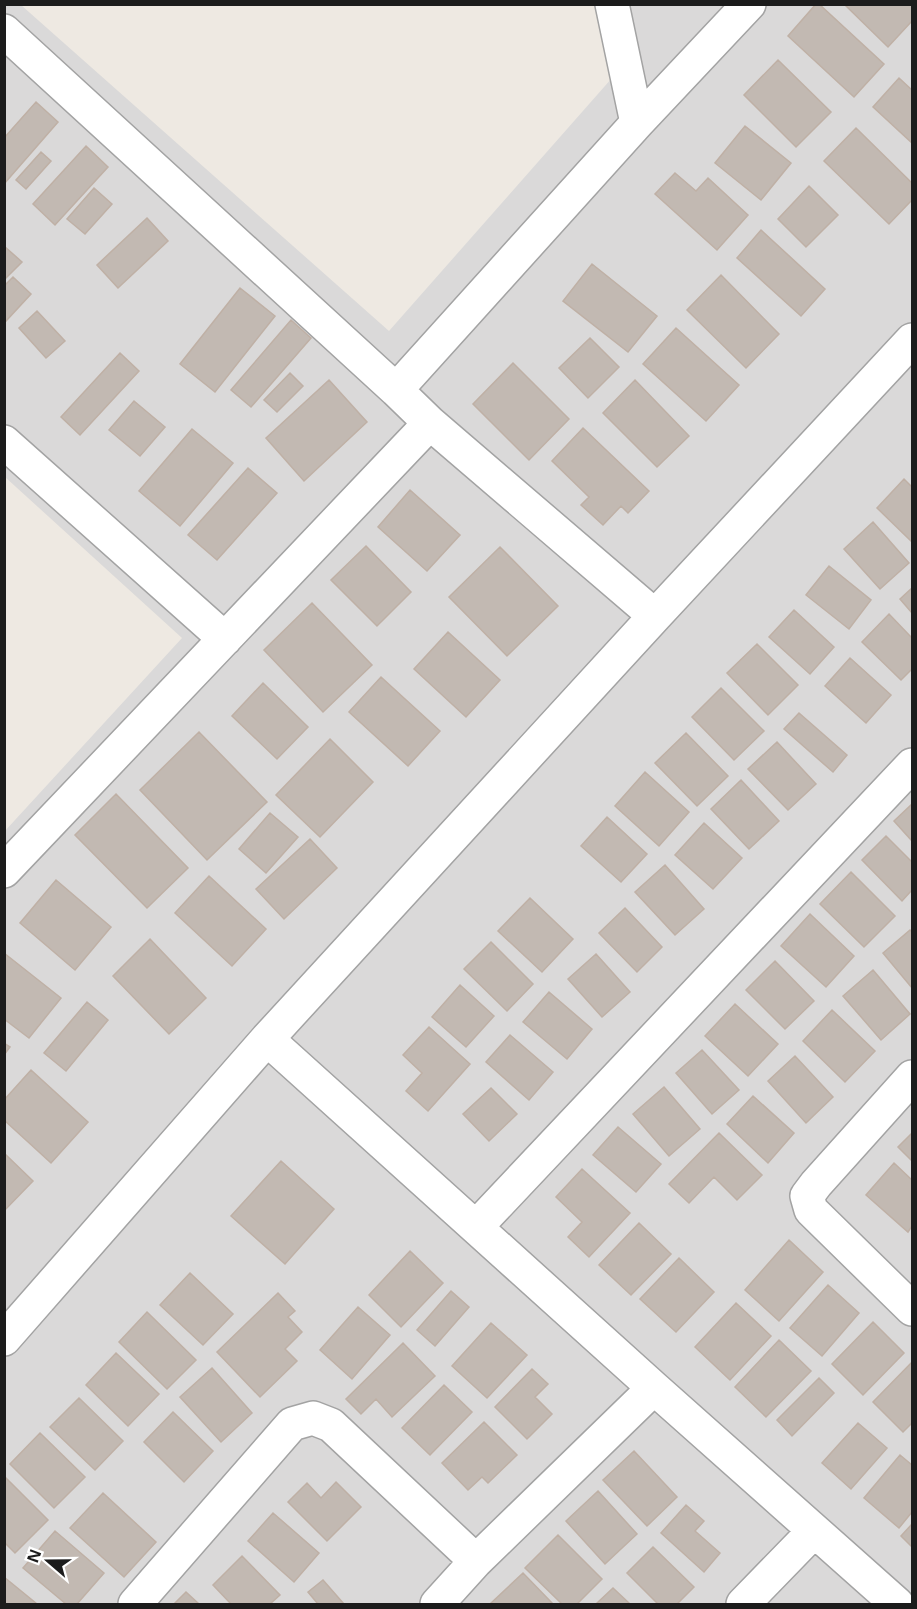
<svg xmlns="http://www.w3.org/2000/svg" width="917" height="1609" font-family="'Noto Sans',sans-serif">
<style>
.residential{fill:#dad9d9}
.building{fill:#c2b9b2;stroke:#bfb0a5;stroke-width:1.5}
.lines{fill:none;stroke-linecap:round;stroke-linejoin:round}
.street-casing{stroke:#a3a3a3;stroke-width:36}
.street{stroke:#fff;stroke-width:33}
</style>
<rect width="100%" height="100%" fill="#eee9e2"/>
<path class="residential" d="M5,5H21L389,331L612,78L595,5H912V1604H5L4,832L182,638L5,477Z"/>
<path class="building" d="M816,4H819L884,64L854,97L788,36Z
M844,4H912V21L888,47Z
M778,60L831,112L796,147L744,95Z
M899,78L912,90V143L873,107Z
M36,102L58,122L4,184V138Z
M745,126L791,163L761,200L715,163Z
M856,128L912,183V200L889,224L824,161Z
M86,146L108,167L55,225L33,204Z
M41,152L51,161L26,189L16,180Z
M675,173L696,191L708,178L748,215L717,250L655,194Z
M809,186L838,215L806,247L778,219Z
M94,188L112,204L85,234L67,219Z
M147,218L168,241L118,288L97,265Z
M761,230L825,289L801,316L737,258Z
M4,246L22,262L4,280Z
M592,264L657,316L628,352L563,301Z
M721,275L779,334L746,368L687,310Z
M13,277L31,294L6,321L4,320V286Z
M240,288L275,316L215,392L180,364Z
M37,311L65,341L46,358L19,328Z
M291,320L311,338L251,407L231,390Z
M676,328L739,385L706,421L643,364Z
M590,338L619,367L588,398L559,368Z
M120,353L139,371L80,435L61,417Z
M513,363L569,419L529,460L473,404Z
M290,373L303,386L277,412L264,400Z
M329,380L367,422L304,481L266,438Z
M635,380L689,436L657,467L603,413Z
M134,401L165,427L140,456L109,430Z
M583,428L649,491L628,513L621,506L603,525L581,505L589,497L552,461Z
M192,429L233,463L180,526L139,491Z
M248,468L277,493L217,560L188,535Z
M904,479L912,487V542L877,508Z
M410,490L460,535L427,571L378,527Z
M873,522L909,563L880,589L844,549Z
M366,546L411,592L377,626L331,580Z
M500,547L558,606L507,656L449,597Z
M829,566L871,600L849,629L806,595Z
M912,588V613L900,599Z
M312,603L372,665L323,712L264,650Z
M794,610L834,647L810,674L769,637Z
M889,614L912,638V669L901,680L862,642Z
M448,632L500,680L466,717L414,669Z
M757,644L798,685L768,715L727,673Z
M850,658L891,695L866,723L825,686Z
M381,677L440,731L408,766L349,712Z
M263,683L308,727L277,759L232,716Z
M721,688L764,731L734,760L692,717Z
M799,713L847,755L833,772L784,729Z
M199,732L267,802L207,860L140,790Z
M686,733L728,776L697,806L655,763Z
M330,739L373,782L320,837L276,795Z
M777,742L816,784L788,810L748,769Z
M645,772L689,812L659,846L615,806Z
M741,780L779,821L749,849L711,809Z
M116,794L188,868L147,908L75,835Z
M912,804V841L894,821Z
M270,813L298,837L266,873L239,849Z
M607,817L647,854L621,882L581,846Z
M704,823L742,858L713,889L675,855Z
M886,836L912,862V890L902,901L862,860Z
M310,839L337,868L284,919L256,889Z
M665,865L704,909L675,935L635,892Z
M851,872L895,916L864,947L820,904Z
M209,876L266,929L232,966L175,913Z
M56,880L111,927L75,970L20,923Z
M530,898L573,939L542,972L498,931Z
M625,908L662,947L637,972L599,933Z
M810,914L854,956L826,987L781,946Z
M910,930L912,932V988L883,953Z
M150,939L206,998L169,1034L113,976Z
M491,942L533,984L507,1011L464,969Z
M4,953L61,998L29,1038L4,1019Z
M596,954L630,992L602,1017L568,979Z
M775,961L814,1001L785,1029L746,990Z
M873,970L910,1014L881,1040L843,996Z
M460,985L494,1016L466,1047L432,1017Z
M549,992L592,1029L567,1059L523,1022Z
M87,1002L108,1020L66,1071L44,1053Z
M735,1004L778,1044L748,1076L705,1036Z
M832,1010L875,1051L845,1082L803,1041Z
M429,1027L470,1064L428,1111L406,1091L422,1073L403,1055Z
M510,1035L553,1072L529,1100L486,1062Z
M4,1043L10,1047L4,1055Z
M702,1050L739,1090L712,1114L676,1073Z
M795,1056L833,1097L806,1123L768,1081Z
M31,1070L88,1122L51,1163L4,1120V1100Z
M664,1087L700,1129L669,1156L633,1114Z
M491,1088L517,1114L489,1141L463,1114Z
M753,1096L794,1133L768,1163L727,1124Z
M618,1127L661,1164L636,1192L593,1155Z
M719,1133L762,1175L737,1200L714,1177L689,1203L669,1184Z
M912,1133V1161L898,1147Z
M4,1153L33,1181L4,1211Z
M281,1161L334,1209L285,1264L231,1216Z
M894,1163L912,1180V1226L908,1232L866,1195Z
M582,1169L630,1213L589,1257L568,1237L582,1222L556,1197Z
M639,1223L671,1254L631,1295L599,1265Z
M789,1240L823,1272L779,1321L745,1290Z
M410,1251L443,1283L401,1327L369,1295Z
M679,1258L714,1292L676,1332L640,1299Z
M190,1273L233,1314L203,1345L160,1305Z
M828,1285L859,1313L822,1356L790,1328Z
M451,1291L469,1307L435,1346L417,1330Z
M278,1293L295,1311L288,1317L302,1332L285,1349L297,1361L260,1397L217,1352Z
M736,1303L771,1336L730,1380L695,1347Z
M358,1307L390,1335L352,1379L320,1350Z
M147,1312L196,1360L167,1389L119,1342Z
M873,1322L904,1353L863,1395L832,1364Z
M491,1323L527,1355L487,1398L452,1366Z
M779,1340L811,1371L766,1417L735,1387Z
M403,1343L435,1376L392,1417L376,1399L361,1414L346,1399Z
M116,1353L159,1394L128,1426L86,1385Z
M912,1362V1423L903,1432L873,1402Z
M212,1368L252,1413L221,1442L180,1397Z
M532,1369L548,1384L535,1397L552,1414L527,1439L495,1407Z
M819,1378L834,1393L792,1436L777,1420Z
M444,1385L472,1412L430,1455L402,1428Z
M79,1398L123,1441L95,1470L50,1427Z
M173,1412L213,1451L184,1482L144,1442Z
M484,1422L517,1455L488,1483L482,1477L468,1490L442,1463Z
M858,1423L887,1448L851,1489L822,1463Z
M40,1433L85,1477L54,1508L10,1464Z
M634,1451L677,1497L647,1526L603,1480Z
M900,1455L912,1465V1512L899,1528L864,1498Z
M4,1476L48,1520L15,1553L4,1542Z
M336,1482L361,1507L327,1541L288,1502L307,1483L321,1498Z
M598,1491L637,1534L605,1564L566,1521Z
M103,1493L156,1542L124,1577L70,1528Z
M686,1505L704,1521L695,1531L720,1553L704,1572L661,1533Z
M273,1513L319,1553L294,1582L248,1541Z
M912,1524V1547L901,1536Z
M55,1531L104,1573L77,1604H66L23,1568Z
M558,1535L602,1579L577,1604H562L525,1568Z
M653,1547L694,1587L677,1604H658L627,1573Z
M242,1556L280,1595L270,1604H231L213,1585Z
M523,1573L553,1604H490Z
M4,1577L37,1604H4Z
M323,1580L344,1604H318L308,1592Z
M613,1588L630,1604H596Z
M186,1592L199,1604H174Z"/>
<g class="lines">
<defs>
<path id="street" d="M612,4L637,123
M4,31L396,390L430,423
M396,390L637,123L749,4
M4,442L225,639
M4,871L430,423L655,616
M267,1039L654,1388L897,1604
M912,1077L816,1184L807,1196L811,1210L912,1309
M476,1227L912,765
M4,1339L267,1039L655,616L912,340
M135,1604L292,1424L313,1418L331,1425L476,1561
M437,1604L476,1561L654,1388
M743,1604L814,1531"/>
</defs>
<use href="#street" class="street-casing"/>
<use href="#street" class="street"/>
</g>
<rect width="917" height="1609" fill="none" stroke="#1c1c1c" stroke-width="12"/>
<g transform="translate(48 1561) rotate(290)" stroke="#ffffff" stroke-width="4.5" paint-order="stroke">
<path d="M0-4.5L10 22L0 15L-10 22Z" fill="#1c1c1c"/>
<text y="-9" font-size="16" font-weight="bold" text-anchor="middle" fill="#1c1c1c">N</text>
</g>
</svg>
